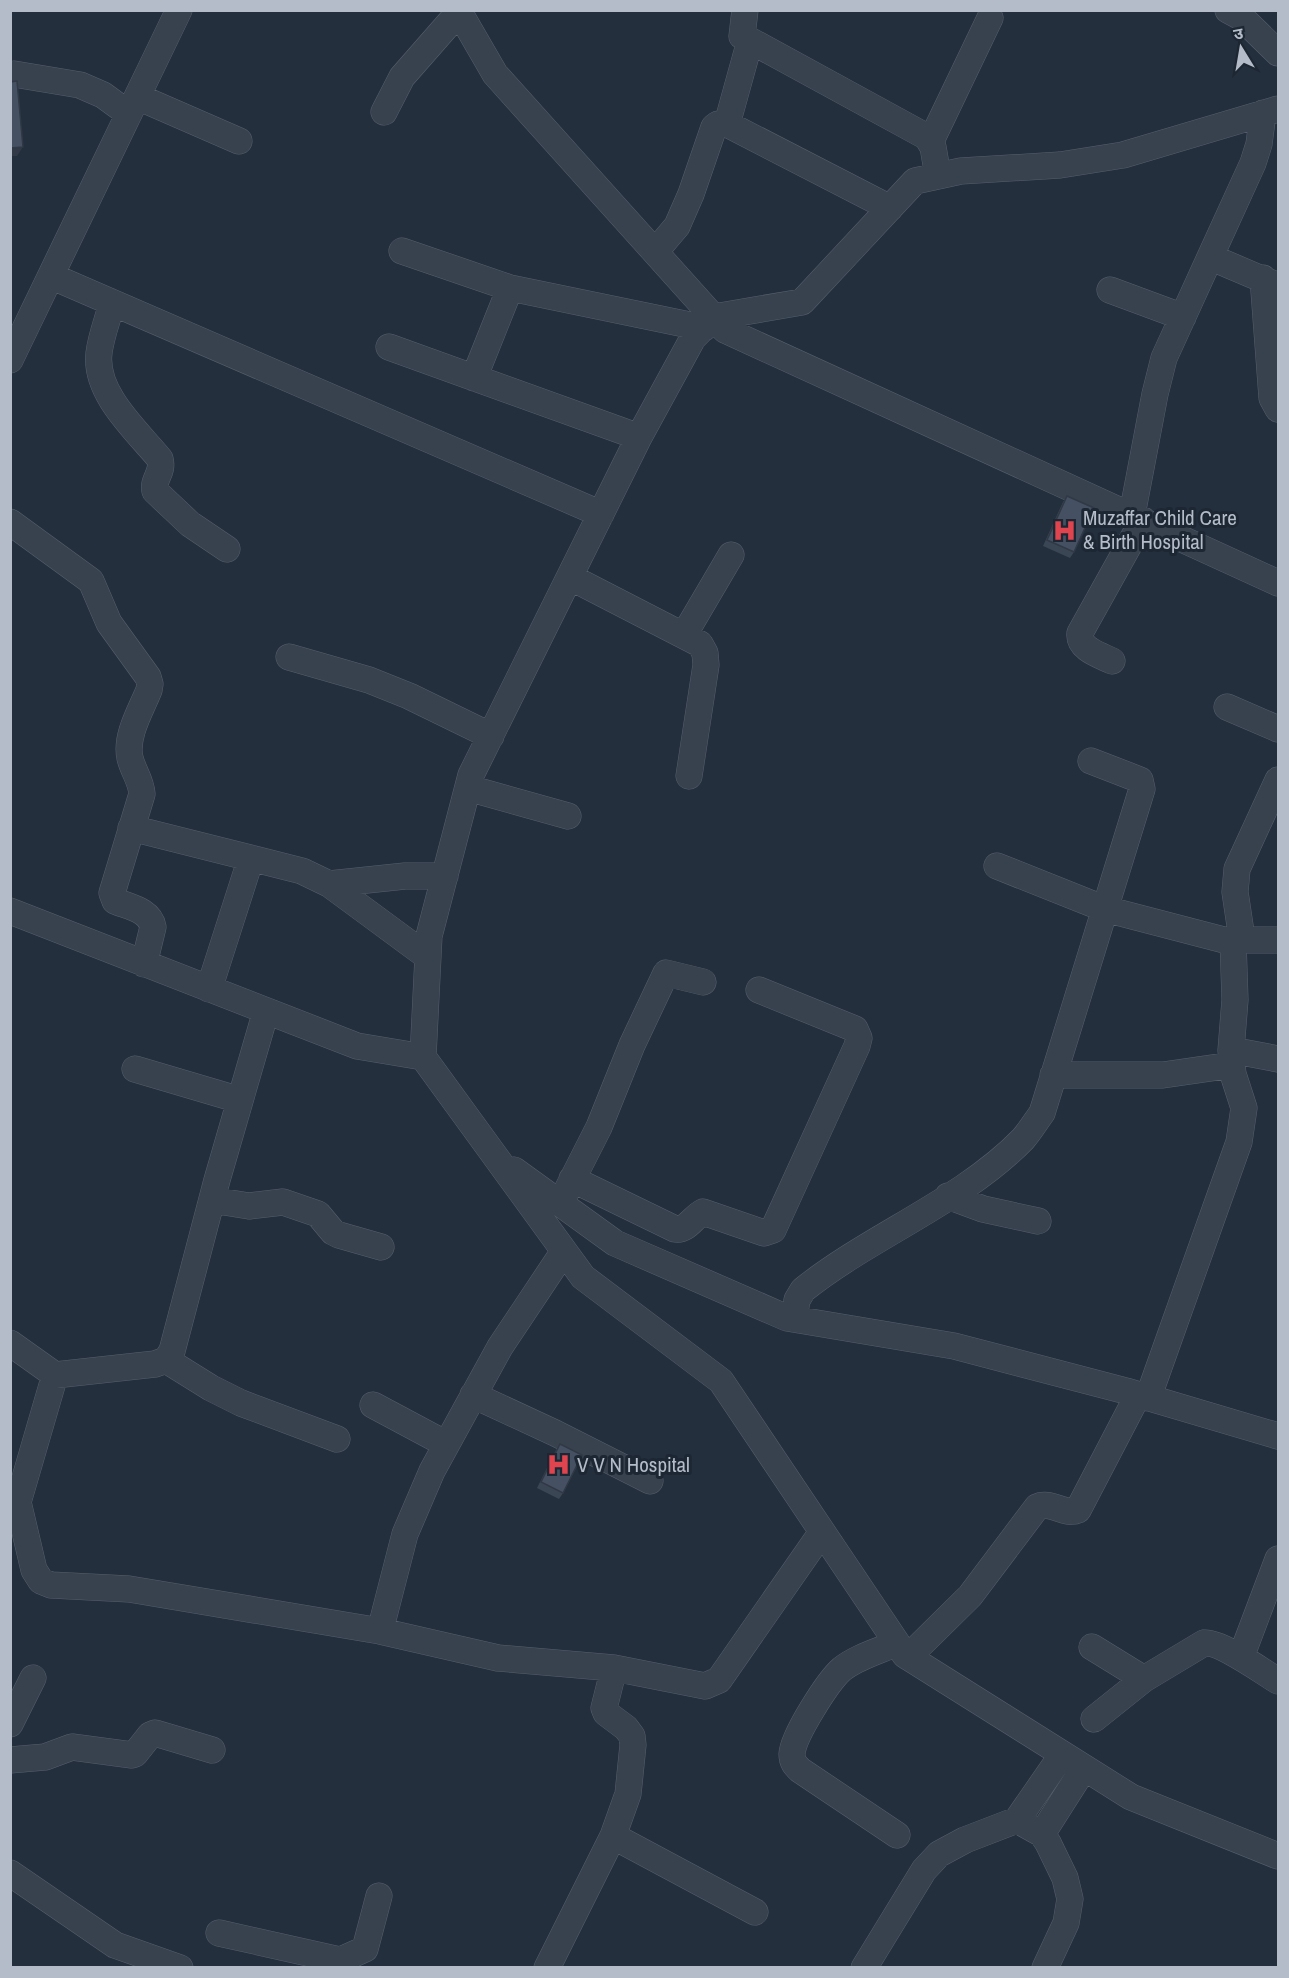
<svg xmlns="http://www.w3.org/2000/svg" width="1289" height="1978" font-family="'Archivo Narrow','Noto Sans Devanagari',sans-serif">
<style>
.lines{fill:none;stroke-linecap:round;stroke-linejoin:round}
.minor-casing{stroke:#565f6c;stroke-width:27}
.minor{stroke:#38414e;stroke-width:26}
.wall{fill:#3b4654}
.shaded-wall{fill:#303945}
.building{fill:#455162;stroke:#303945;stroke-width:1.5}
.labels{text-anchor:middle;stroke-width:6;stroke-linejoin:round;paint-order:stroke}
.poi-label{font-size:21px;fill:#b4bcc9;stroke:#1d2633;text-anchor:start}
</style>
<rect width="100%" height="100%" fill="#242f3e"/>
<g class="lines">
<defs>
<path id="minor" d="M458,10L495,74L725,330L1278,583
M745,10L742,36L927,137L933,147L938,176
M1228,10L1241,17L1278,53
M14,74L80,85L103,95L129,114
M138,97L239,141
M384,112L402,77L459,12
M727,124L750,41
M931,141L990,18
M402,251L510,288L704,328
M655,252L677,226L691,194L714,127L718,124H727L890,208
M1210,257L1276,285
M51,276L601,514
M1263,278L1272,398L1278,409
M1110,290L1183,317
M112,303C108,319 101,336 99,353C94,393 136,430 160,459C164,473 152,479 155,491L190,524L227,549
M389,347L639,437
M10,360L179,10
M474,378L510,288
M1132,515L1155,394L1164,358L1253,163L1259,144L1263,113
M10,522L91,581L109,623L148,677L150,684L149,690C141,710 125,736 130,758C133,771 141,780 142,794L112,893L115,901C129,907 150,910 153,927L144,964
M570,577L700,644L705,653L706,665L689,776
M684,635L731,555
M289,657L369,680L409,696L491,736
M1112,661C1100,655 1078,649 1080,633L1143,520
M1227,707L1278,729
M468,788L568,816
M131,828L302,871L329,884L428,957
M997,866L1105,909L1224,940H1278
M329,884L405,876H445
M10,911L357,1046L423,1057L583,1277L721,1381L905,1655L1131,1797L1278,1856
M1242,939L1235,892L1237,869L1278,780
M209,989L251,858
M1231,1050L1278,1059
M423,1057L429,936L471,775L639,437L693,338L714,317L802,302L915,181L961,171L1060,165L1123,155L1278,109
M135,1069L240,1100
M1053,1075H1163L1232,1065
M514,1170L615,1243L787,1318L954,1346L1126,1391L1278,1436
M572,1179L675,1229C687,1231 693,1217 703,1212L764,1233L773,1230L857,1046L859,1038L855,1029L759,990
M565,1194L599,1127L632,1045L666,973L703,982
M948,1196L983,1209L1038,1221
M212,1200L249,1206L283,1202L318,1214L333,1232L339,1235L381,1247
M794,1319L797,1300L803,1290C870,1236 963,1201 1023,1139C1030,1131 1036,1121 1042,1113L1142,789L1140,780L1091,761
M10,1343L55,1375L18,1502L11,1517
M166,1360L211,1388L241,1403L337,1439
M55,1375L155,1364L166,1360L172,1351L217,1180L266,1011
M473,1395L555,1433L650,1481
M1148,1398L1239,1142L1244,1108L1233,1074L1232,1065L1231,1050L1235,1000L1233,940
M373,1405L446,1444
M18,1502L34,1570L41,1581L51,1585L129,1589L380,1631L498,1658L614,1668L705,1686L719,1680L822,1532
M380,1631L405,1534L432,1471L500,1347L564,1251
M1092,1647L1144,1679
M908,1657L970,1596L1037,1507C1050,1500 1065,1516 1078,1510L1138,1395
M1241,1657L1278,1559
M1094,1719L1144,1679L1204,1643C1220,1641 1263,1672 1278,1681
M10,1724L33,1678
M10,1760L45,1757L72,1747L132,1755L135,1754L150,1735L155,1733L212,1750
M1017,1820L1062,1755
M1042,1834L1084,1768
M897,1835L800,1770C795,1765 792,1762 792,1754C793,1736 828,1681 842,1669C857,1657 879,1651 897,1643
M613,1836L755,1912
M10,1873L115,1945L180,1968
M219,1933L344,1961
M341,1968L345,1958L365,1949L379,1896
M547,1968L613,1836L628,1794L633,1745L632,1736L626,1728L606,1713L604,1708L614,1668
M864,1968L924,1870L939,1854L965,1840L1017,1820L1042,1834L1048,1843L1065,1878L1070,1899L1066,1923L1045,1968"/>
</defs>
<use href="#minor" class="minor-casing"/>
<use href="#minor" class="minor"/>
</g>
<path class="wall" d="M1067,496L1074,552L1070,558L1043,546L1063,502Z
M560,1444L563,1493L559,1499L537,1488L556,1450Z"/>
<path class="shaded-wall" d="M23,147L17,156H10V148Z"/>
<path class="building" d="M17,81L23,147L10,148V82Z
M1067,496L1094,508L1074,552L1047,540Z
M560,1444L582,1455L563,1493L541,1482Z"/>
<defs>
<symbol id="hospital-bare" viewBox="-9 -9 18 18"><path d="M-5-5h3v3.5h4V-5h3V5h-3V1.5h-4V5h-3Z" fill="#e0444e" stroke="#1d2633" stroke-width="2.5" paint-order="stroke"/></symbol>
</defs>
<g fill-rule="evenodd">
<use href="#hospital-bare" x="1048" y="514" width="33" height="33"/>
<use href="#hospital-bare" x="542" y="1448" width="33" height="33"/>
</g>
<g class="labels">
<g class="poi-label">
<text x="1083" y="525">Muzaffar Child Care<tspan x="1083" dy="24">&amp; Birth Hospital</tspan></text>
<text x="577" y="1472">V V N Hospital</text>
</g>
</g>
<rect width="1289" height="1978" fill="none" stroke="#b4bcc9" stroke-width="24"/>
<g transform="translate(1241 48) rotate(349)" stroke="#1d2633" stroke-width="4.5" paint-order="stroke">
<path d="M0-4.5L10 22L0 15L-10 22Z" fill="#b4bcc9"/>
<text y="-9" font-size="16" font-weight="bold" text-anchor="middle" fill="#b4bcc9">उ</text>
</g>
</svg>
